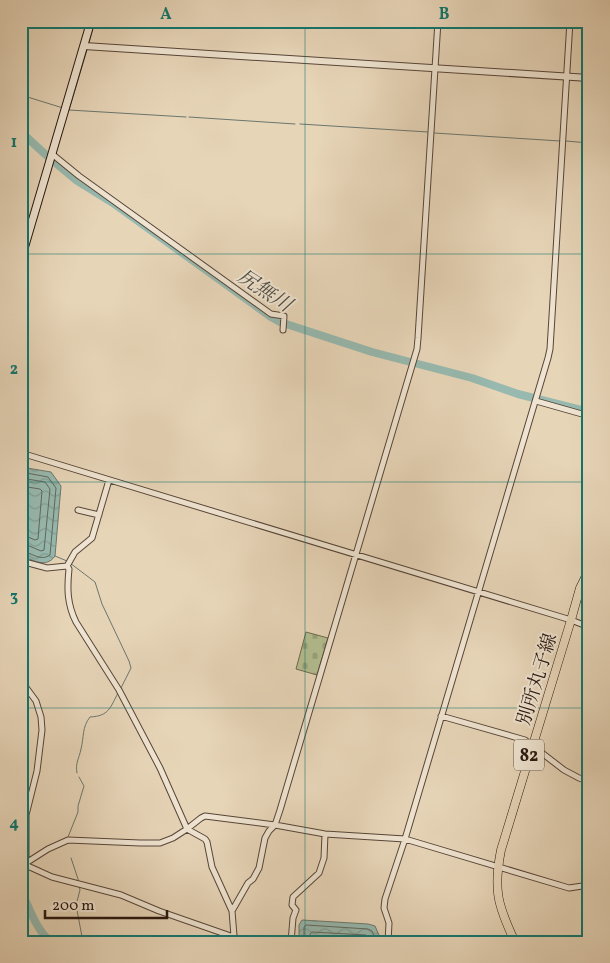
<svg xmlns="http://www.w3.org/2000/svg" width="610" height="963" font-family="Vollkorn,'Noto Serif JP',serif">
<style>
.cemetery{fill:url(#cemetery-stones);stroke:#6d6a4f}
.water{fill:url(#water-waves);stroke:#6a776f}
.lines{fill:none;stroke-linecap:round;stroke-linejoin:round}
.shore{stroke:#5f675e;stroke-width:1}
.stream{stroke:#6a776f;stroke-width:1}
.river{stroke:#97b9af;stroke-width:8}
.minor-casing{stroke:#574538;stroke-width:7}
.tertiary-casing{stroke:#574538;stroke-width:8}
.secondary-casing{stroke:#27150e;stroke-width:9}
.primary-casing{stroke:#27150e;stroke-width:9}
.minor{stroke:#efe4d1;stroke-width:5}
.tertiary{stroke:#efe4d1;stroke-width:6}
.secondary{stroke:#efe4d1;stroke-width:7}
.primary{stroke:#e7d5b8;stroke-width:8}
.grid{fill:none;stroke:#0f766e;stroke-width:1;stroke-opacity:0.55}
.labels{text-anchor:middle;stroke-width:4;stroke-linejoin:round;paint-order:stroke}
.shield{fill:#efe4d1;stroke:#635348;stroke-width:1}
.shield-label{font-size:18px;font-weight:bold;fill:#27150e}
.street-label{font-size:19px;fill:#27150e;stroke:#efe4d1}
.water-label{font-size:20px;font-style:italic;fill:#4e4e46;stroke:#efe4d1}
.neatline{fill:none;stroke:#0f766e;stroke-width:2}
.grid-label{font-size:16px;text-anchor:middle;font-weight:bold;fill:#0f766e}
</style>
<defs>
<pattern id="cemetery-stones" width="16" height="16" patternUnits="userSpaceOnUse" patternTransform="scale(1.25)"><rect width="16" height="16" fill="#b3be90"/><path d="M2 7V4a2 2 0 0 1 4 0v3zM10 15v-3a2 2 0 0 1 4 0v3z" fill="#9aa27b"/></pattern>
<pattern id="water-waves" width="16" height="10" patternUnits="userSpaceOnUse" patternTransform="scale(1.25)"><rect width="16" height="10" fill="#97b9af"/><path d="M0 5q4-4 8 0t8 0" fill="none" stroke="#829e95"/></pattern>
</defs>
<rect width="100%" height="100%" fill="#e7d5b8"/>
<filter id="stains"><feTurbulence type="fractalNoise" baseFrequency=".004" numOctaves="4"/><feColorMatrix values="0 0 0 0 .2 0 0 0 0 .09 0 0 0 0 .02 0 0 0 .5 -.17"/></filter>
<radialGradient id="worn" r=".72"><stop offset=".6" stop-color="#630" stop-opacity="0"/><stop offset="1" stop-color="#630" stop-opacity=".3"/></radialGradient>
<path class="cemetery" d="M306,632L328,638L317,675L296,669Z"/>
<path class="water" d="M21,467L51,472L61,486L55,556C46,569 32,560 21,555Z
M302,920L368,924L375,926L379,935L380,942H299V925Z"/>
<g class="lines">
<path class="shore" d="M21,472L48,477L56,488L50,555C40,562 31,552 21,551
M21,478L45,482L50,489L44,550L41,551L27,545L21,544
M21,486L40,489L42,491L38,539L35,540L28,537H21
M304,942V927L306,925L368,929L372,931L374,936L375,942
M310,942V934L312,932L366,935L368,937L369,942"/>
<path class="stream" d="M89,43L95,21
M87,50L69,110L186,117
M21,95L63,108
M189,117L295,124
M300,124L428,132
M434,133L560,141
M566,141L589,143
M55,556L67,561
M70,563L95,582L102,604L129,661L131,668L120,690
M77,773C75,763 79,759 81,749C84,737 82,727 90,717C109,716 110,708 118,693
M68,837L78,812V806L84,786L79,777
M71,858L79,882
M79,886L80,890L76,905L83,942"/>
<path class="river" d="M21,132L46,155L76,180L113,203L271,317L280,322L372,352L472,378L518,394L589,412
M21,891C30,909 36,930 51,942"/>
<defs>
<path id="minor" d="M52,154L79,176L271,314L284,316L283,330
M536,401L589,416
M21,453L571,620L589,627
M109,480L92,538L75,552L67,566L69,569C67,588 67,604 76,622L119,690L160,768L187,829L205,839L207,842L212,867L232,911
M78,510L99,515
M21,561L47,568L67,566
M21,666L23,659L24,630
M21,679L22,682L36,701L41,717L42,730L37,771L26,815V864
M441,716L525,740L564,770L579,778L589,781
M21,863L52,877L121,895L159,911L248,942
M26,863L48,849L68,840L140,843H160L173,838L187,829L201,818L205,816L275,825L325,834L405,839L569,888L589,885
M231,942L234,936L232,911L248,883L253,879L259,868L265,838L269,831L275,825L280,810L417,349L418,338L438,21
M291,942L293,918L296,910L292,905L293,897L319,873L324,858L325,834
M388,942L389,923L384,908L385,899L405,839L548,358L550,349L570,21"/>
<path id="tertiary" d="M84,46L589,78"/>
<path id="secondary" d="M21,259L91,21"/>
<path id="primary" d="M515,942C498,906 493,890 501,850L571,620L580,588L589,570"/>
</defs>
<use href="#minor" class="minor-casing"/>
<use href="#tertiary" class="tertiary-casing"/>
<use href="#secondary" class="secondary-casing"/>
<use href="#primary" class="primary-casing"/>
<use href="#minor" class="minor"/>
<use href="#tertiary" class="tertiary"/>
<use href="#secondary" class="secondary"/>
<use href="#primary" class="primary"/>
</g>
<path class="grid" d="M305,21V942M21,254H589M21,482H589M21,708H589"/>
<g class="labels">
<rect class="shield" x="514" y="739.5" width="30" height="31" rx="4"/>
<g class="shield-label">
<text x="529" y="761">82</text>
</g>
<g class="street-label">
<text transform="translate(536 679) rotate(-73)" y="7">別所丸子線</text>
</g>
<g class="water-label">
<text transform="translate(265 290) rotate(33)" y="7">尻無川</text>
</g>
</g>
<rect width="610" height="963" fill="none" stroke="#e7d5b8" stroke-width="55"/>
<path d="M45 910v8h122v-8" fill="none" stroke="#27150e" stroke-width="2.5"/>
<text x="52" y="910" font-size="15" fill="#27150e" stroke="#efe4d1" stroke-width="4" paint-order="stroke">200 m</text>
<rect x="28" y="28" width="554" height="908" class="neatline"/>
<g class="grid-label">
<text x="166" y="19">A</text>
<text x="444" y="19">B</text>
<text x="14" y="147">1</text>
<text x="14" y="374">2</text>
<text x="14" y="601">3</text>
<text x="14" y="828">4</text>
</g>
<rect width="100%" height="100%" filter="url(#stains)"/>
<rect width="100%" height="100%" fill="url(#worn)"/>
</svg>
